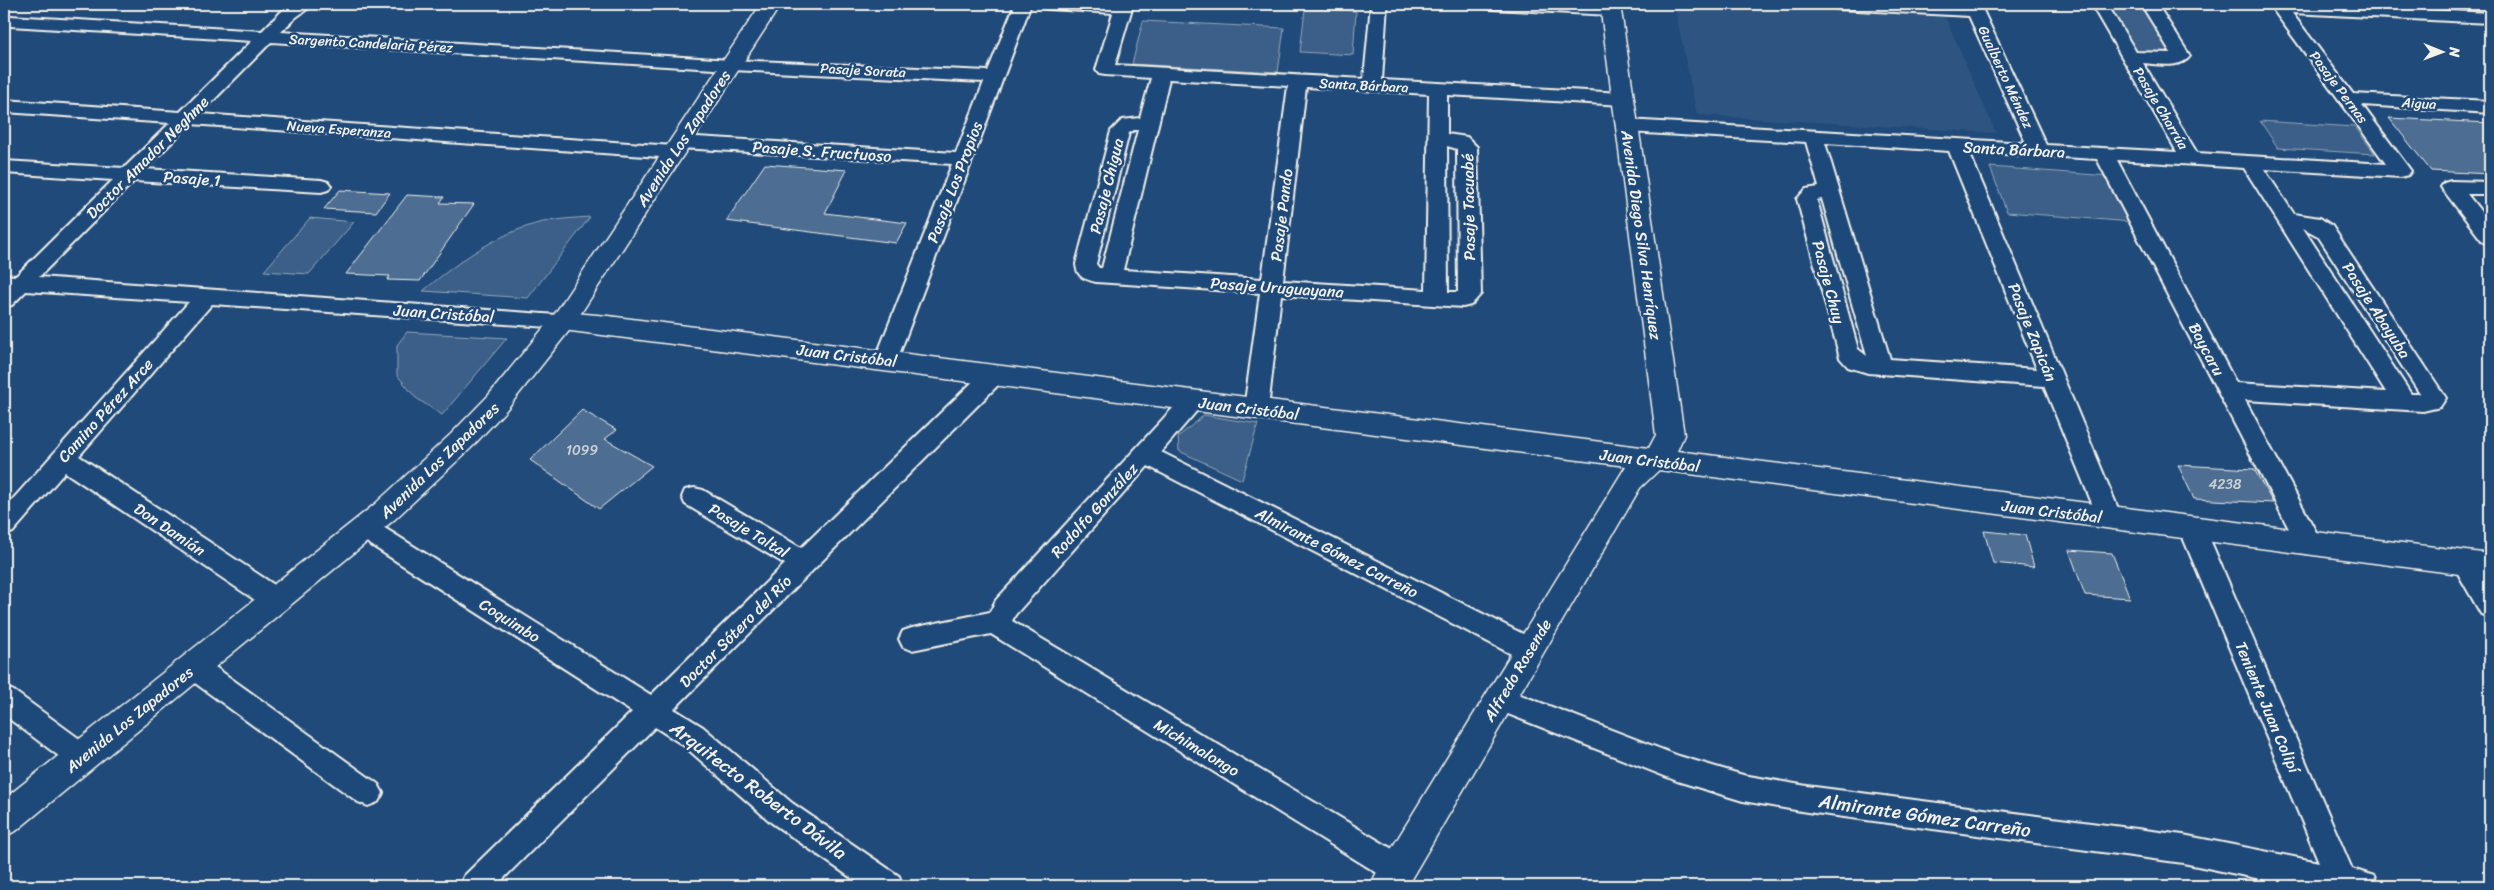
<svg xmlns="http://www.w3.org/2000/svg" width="2494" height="890" font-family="Sriracha,sans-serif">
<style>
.built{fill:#2d5581}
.green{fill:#3a5f88;stroke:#97a8b8}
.building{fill:#4d6e92;stroke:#f4f1e8}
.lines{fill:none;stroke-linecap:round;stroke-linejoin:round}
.minor-casing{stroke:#f4f1e8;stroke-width:4}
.tertiary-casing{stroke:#f4f1e8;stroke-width:3}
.secondary-casing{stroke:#f4f1e8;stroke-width:3}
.minor{fill:#1f4a7a;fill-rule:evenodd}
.tertiary{fill:#1f4a7a;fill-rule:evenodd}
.secondary{fill:#1f4a7a;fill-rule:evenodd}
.labels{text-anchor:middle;stroke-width:5;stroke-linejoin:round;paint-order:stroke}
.far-street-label{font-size:14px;fill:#f4f1e8;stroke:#1f4a7a}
.number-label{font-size:14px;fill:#cad0d2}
.street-label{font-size:16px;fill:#f4f1e8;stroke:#1f4a7a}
.near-street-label{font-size:19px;fill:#f4f1e8;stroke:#1f4a7a}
</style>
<rect width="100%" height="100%" fill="#1f4a7a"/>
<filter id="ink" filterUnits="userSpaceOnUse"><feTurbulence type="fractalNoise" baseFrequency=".02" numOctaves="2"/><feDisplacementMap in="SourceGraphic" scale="10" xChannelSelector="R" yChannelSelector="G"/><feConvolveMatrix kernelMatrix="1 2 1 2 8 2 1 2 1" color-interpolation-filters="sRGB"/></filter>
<g filter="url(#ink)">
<path class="built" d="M1674,4H1717L1945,16L1996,133L1697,115Z"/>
<path class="green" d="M2108,4H2137L2145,7L2174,53L2136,52L2105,5Z
M1305,9L1356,11L1353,55L1300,52Z
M1143,21L1284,28L1278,72L1132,64Z
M2260,121L2355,127L2375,154L2278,148Z
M1990,167L2109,176L2131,222L2007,212Z
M590,217L528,298L423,291C459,261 497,233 543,222C558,219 575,218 590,217Z
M310,218L354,222L309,274L264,271Z
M407,332L507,338L442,415L416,398L397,375V345Z
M1204,415L1258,424L1242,480L1179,451L1178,437Z"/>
<path class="building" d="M2389,118L2490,123V174L2431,171Z
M765,164L847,170L825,213L907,223L896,243L726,221Z
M340,190L390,193L376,212L324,209Z
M407,195L444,197L440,203L474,204L420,281L387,280L390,276L346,274Z
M582,410L617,430L605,439L652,466L599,509L530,460Z
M2178,465L2254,469L2273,503L2194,499Z
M1984,531L2025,535L2034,567L1993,563Z
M2069,550L2112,553L2130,598L2085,595Z"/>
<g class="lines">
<defs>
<path id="minor" d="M294,4H314L295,18L281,32L731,60L988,71L1015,4H1031L897,360L894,366L886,368L878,366L875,360L952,164L681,148L674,146L671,142L674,138L681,136L956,153L984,82L731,70L271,42L200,114L674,146L681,148L684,152L681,156L674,158L190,124L145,169L321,180L328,182L331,186L328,190L321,192L134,181L39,277L571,316L574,321L571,326L563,328L212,304L79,456L285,592L289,600L285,608L276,611L267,608L65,472L13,532L4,535V509L189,302L26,291L12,305L4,307V275L16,276L113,180L4,173V161L124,168L170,123L4,112V100L180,112L252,41L10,26L4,25V18L10,16L262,31L283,10Z
M1042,4H1129L1132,8L1115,65L1364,79L1371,4H1387L1382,80L1623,93L1630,95L1632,99L1630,103L1623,105L1447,95V134L1467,137L1477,147L1481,294L1471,305L1463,307L1281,295L1268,409L1264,415L1256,417L1248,415L1244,409L1260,293L1096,282C1084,279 1077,277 1076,264L1111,131L1122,120L1140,118L1151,78L1105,75L1099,74L1096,70L1113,13L1050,9L1044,8ZM1169,79L1288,86L1262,279L1123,270ZM1306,87L1429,94L1426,290L1283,281ZM1134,130H1138L1102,268H1099L1096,264L1129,133ZM1447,146L1457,149L1458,292H1448Z
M1485,4H1589L1617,6L1620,10L1617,14L1611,15L1493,9L1487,8Z
M1831,4H1980L2046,145L2177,152L2091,4H2107L2136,52L2171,53L2141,4H2157L2190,56C2181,69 2157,64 2143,63L2197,153L2386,164L2269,4H2316L2490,13V23L2292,13L2353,94L2490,101V113L2362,105L2411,171L2408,175L2401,177L2264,169L2294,214L2320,218L2332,226L2446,398L2440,407L2423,411L2245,400L2322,543L2318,550L2309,553L2300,550L2097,159L1969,152L2122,518L2119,525L2110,528L2101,525L2098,518L2044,386L1868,373L1848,367L1840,358L1797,199L1806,189L1819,187L1806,142L1627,132L1620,130L1618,126L1620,122L1627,120L2026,143L1969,16L1839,9L1833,8ZM1825,143L1949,151L2037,369L1890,359ZM2117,160L2244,168L2386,392L2236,383ZM1822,199L1867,356L1858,349L1817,200ZM2303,228L2318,236L2420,394H2411Z
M2451,181L2490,182V194H2467L2490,223V244L2483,242L2441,187L2444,183Z
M994,367L1002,369L1005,375L1002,381L674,709L703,727L792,803L899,876L903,886H863L772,823L683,745L655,727L496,886H460L464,876L632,712L357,536L353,529L357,522L366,519L375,522L651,695L785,564L685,504L682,497L685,490L694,488L703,490L801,548L986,369Z
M1194,392L1202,394L1206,400L1161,452L1539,642L1542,650L1539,658L1529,661L1519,658L1148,466L1015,615L1012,621L1409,859L1413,869L1409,879L1398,883L1387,879L991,634L912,650L903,647L899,639L903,631L912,628L990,612L996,600L1186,394Z
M2192,518L2201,521L2205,528L2352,869L2374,876L2378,886H2294L2183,863L1807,812L1743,801L1677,781L1490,707L1486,699L1490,691L1500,687L1679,756L1743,775L1807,786L2183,835L2319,862L2179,528L2183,521Z
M2465,553L2474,556L2490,583V617L2481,614L2452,563L2456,556Z
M194,655L204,659L378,784L383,793L378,802L368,806L358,802L184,675L180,667L184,659Z
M4,687L14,691L92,748L96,757L92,766L82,770L72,766L4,715Z"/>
<path id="tertiary" d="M1600,4H1620L1684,435L1677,451L2490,554V578L1659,470L1640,488L1407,886H1370L1376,874L1626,466L563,330L554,327L550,321L554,315L563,312L608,316L1649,448L1656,435Z"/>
<path id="secondary" d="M761,4H781L572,327L506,410L471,448L395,519L16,831L4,836V799L375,504L451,434L488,396L554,315Z"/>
</defs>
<use href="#minor" class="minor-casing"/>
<use href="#tertiary" class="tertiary-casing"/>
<use href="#secondary" class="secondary-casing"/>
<use href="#minor" class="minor"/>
<use href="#tertiary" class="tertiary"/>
<use href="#secondary" class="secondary"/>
</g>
</g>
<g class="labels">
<g class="far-street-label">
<text transform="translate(371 43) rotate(3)" y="5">Sargento Candelaria Pérez</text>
<text transform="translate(863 70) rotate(3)" y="5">Pasaje Sorata</text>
<text transform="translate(2006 77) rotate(65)" y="5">Gualberto Méndez</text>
<text transform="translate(1364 85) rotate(3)" y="5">Santa Bárbara</text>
<text transform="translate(2339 87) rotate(53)" y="5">Pasaje Pernas</text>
<text transform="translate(2419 103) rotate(3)" y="5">Aigua</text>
<text transform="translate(2161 108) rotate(59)" y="5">Pasaje Charrúa</text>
<text transform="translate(339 129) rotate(4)" y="5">Nueva Esperanza</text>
</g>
<g class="number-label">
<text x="582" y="455">1099</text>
<text x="2225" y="489">4238</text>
</g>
<g class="street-label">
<text transform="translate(683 138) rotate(-57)" y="6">Avenida Los Zapadores</text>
<text transform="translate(2014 149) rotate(3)" y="6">Santa Bárbara</text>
<text transform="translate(822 151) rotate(4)" y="6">Pasaje S. Fructuoso</text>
<text transform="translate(147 157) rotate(-45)" y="6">Doctor Amador Neghme</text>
<text transform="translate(192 178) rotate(4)" y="6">Pasaje 1</text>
<text transform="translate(954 182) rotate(-69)" y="6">Pasaje Los Propios</text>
<text transform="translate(1106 186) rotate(-76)" y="6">Pasaje Chigua</text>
<text transform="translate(1468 207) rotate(-91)" y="6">Pasaje Tacuabé</text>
<text transform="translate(1281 215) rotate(-83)" y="6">Pasaje Pando</text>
<text transform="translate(1642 235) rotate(82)" y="6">Avenida Diego Silva Henríquez</text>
<text transform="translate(1829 282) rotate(75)" y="6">Pasaje Chuy</text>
<text transform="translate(1277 287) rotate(4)" y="6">Pasaje Uruguayana</text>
<text transform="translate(2377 310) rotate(57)" y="6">Pasaje Abayuba</text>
<text transform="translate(444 313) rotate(4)" y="6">Juan Cristóbal</text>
<text transform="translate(2033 332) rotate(68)" y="6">Pasaje Zapicán</text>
<text transform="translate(2207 349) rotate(62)" y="6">Baycaru</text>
<text transform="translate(847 355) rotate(7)" y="6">Juan Cristóbal</text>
<text transform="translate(1249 408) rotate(7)" y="6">Juan Cristóbal</text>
<text transform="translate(105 410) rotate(-48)" y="6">Camino Pérez Arce</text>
<text transform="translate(439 460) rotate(-44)" y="6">Avenida Los Zapadores</text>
<text transform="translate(1650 460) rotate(7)" y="6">Juan Cristóbal</text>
<text transform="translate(1094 510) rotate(-48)" y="6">Rodolfo González</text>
<text transform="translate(2052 511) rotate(7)" y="6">Juan Cristóbal</text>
<text transform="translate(170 529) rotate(34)" y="6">Don Damián</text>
<text transform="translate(749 530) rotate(31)" y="6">Pasaje Taltal</text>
<text transform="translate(1337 552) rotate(27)" y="6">Almirante Gómez Carreño</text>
<text transform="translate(510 620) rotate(32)" y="6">Coquimbo</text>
<text transform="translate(735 631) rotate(-45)" y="6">Doctor Sótero del Río</text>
<text transform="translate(1517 670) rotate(-59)" y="6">Alfredo Rosende</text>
<text transform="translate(2268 707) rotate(67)" y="6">Teniente Juan Colipí</text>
<text transform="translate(129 719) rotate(-39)" y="6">Avenida Los Zapadores</text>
<text transform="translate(1197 747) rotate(31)" y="6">Michimalongo</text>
</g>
<g class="near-street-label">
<text transform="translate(759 790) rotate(37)" y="7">Arquitecto Roberto Dávila</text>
<text transform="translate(1925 815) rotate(8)" y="7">Almirante Gómez Carreño</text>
</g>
</g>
<rect width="2494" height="890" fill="none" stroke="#1f4a7a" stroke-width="20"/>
<rect x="10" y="10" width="2474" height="870" fill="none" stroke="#f4f1e8" stroke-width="2" filter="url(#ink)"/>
<g transform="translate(2442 52) rotate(91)" stroke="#1f4a7a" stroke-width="4" paint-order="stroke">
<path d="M0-4L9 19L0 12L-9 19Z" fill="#f4f1e8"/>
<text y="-8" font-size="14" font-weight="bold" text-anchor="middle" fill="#f4f1e8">N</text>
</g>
</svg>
